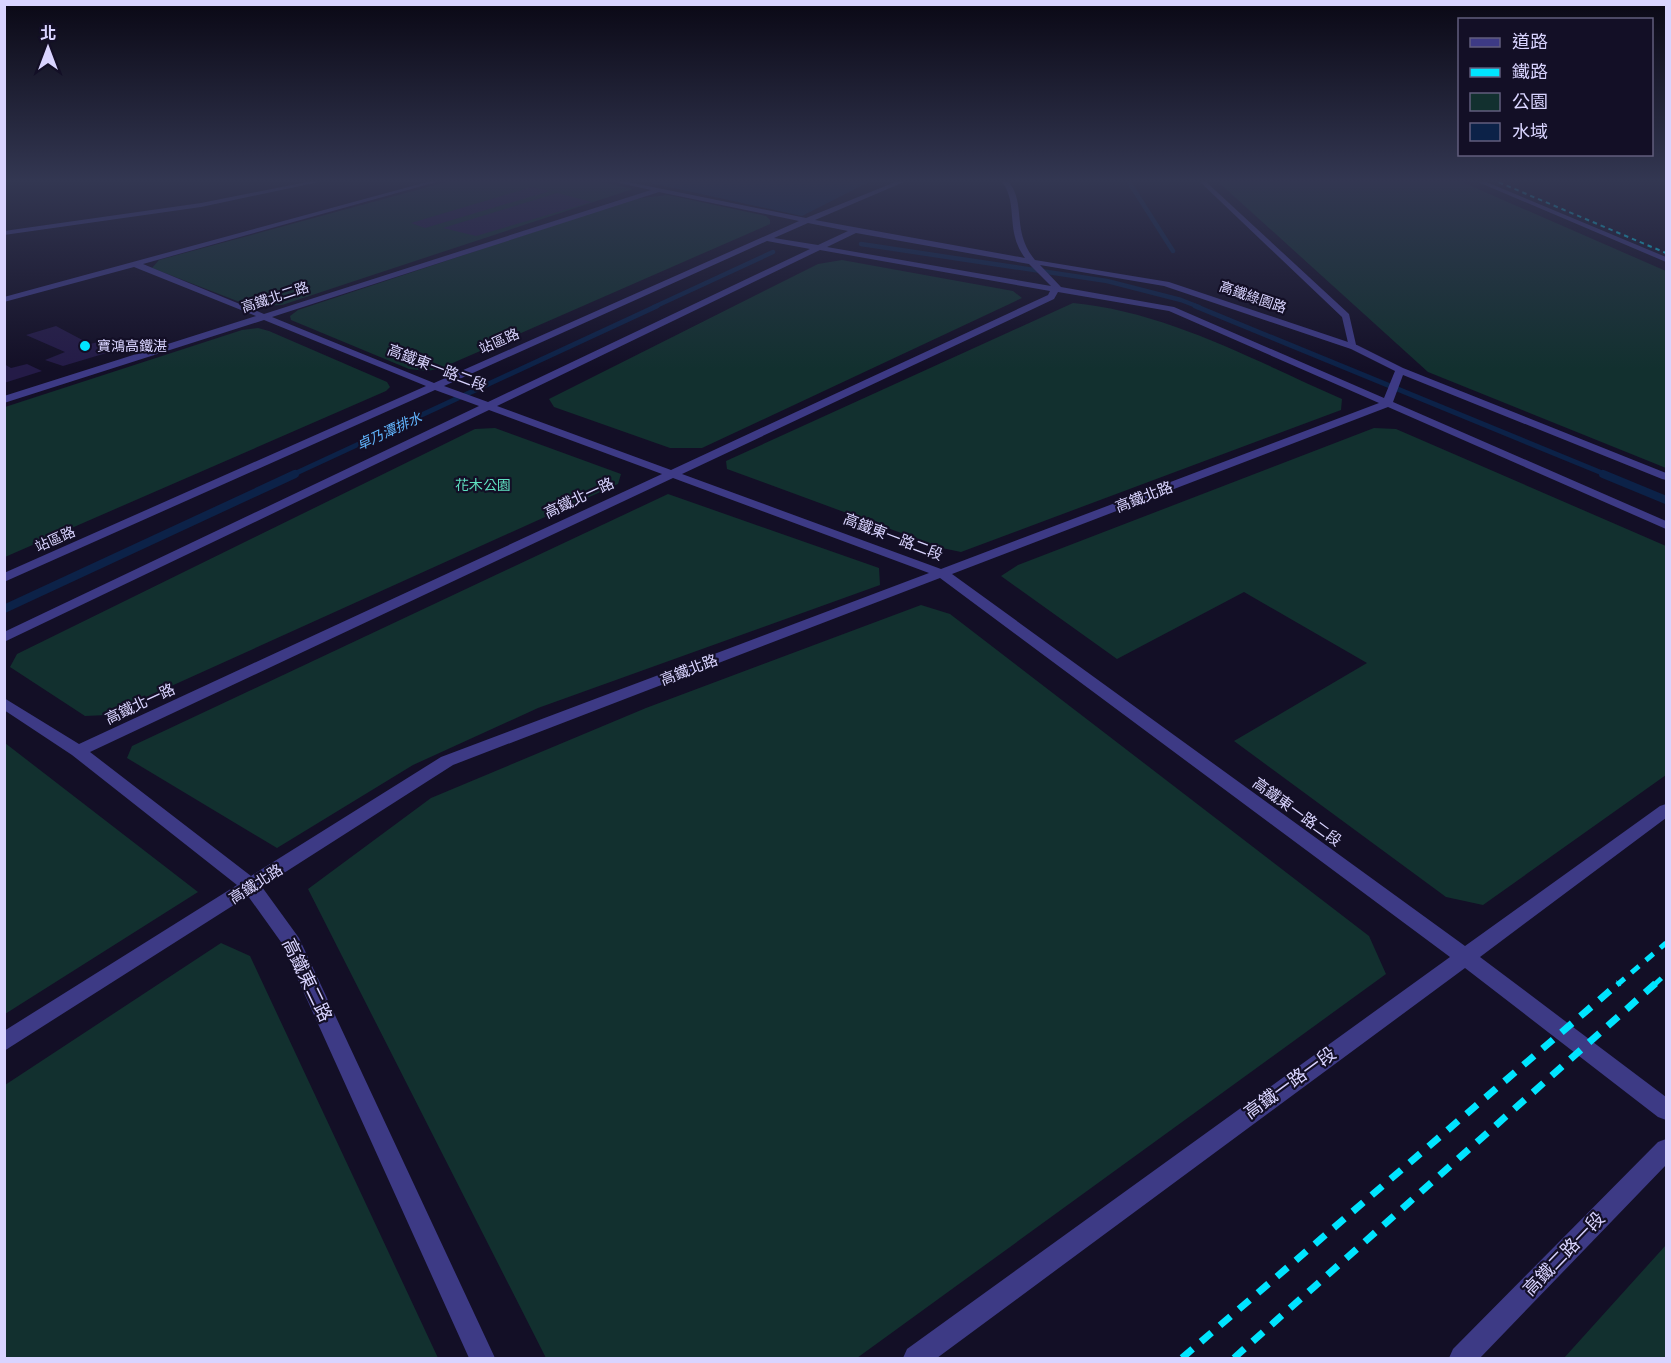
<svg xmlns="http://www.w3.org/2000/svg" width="1671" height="1363" font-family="Ubuntu,'Noto Sans TC',sans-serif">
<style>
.green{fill:#12302f}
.water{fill:#0c2248}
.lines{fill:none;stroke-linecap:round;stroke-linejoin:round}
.stream-far2{stroke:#0c2248;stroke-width:4.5}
.stream-far1{stroke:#0c2248;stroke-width:5}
.stream{stroke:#0c2248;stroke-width:8}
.building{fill:#241b47}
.lane{fill:#3d3a85;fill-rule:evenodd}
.street{fill:#3d3a85;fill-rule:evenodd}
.rail-far2{stroke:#00e5ff;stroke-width:2;stroke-dasharray:4.5 4;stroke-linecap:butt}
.rail-far1{stroke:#00e5ff;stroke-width:5;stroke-dasharray:10 9;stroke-linecap:butt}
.rail{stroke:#00e5ff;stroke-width:7;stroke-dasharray:14 11;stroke-linecap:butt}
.poi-dot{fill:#00e5ff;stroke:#130f26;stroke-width:2}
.labels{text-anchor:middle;stroke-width:4.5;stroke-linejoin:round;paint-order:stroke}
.far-street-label{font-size:14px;fill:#d9d4ff;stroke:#130f26}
.far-poi-label{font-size:14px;fill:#d9d4ff;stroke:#130f26;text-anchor:start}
.far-water-label{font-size:14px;font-style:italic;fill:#62b6ff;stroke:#130f26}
.far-park-label{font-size:14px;fill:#5fe0c0;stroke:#130f26}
.street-label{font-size:15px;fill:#d9d4ff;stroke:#130f26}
.near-street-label{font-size:18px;fill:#d9d4ff;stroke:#130f26}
</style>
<rect width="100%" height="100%" fill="#130f26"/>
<path class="green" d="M457,179H587L633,189L282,305L250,306L152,268L159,260Z
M1215,179H1455L1666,271V468L1428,372Z
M668,195L766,216L770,220V224L439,369L426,371L409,369L291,320L290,316L298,310L633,199Z
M842,260L1013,291L1022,298L702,448H670L554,407L549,399L818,264Z
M1073,303C1168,312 1255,361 1342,399L1341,410L961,552L942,548L727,469L726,461Z
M258,328L269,331L387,382L390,387L386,391L5,557V407L242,330Z
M495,428L621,474L618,484L107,715L85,716L10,667L17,654L475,429Z
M1374,428L1396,429L1666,546V775L1483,905L1446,897L1234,741L1367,663L1244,592L1117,659L1001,576L1018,565Z
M668,494L879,568L880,585L538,708L413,765L277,848L127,758L132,746Z
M921,605L950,614L1369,936L1386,974L857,1358H546L308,889L431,798L646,708Z
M5,743L198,892L5,1014H4Z
M221,943L250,956L438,1358H5V1085Z
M1666,1245V1358H1564Z"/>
<path class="water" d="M632,179H883L865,184L802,216Z"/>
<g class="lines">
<path class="stream-far2" d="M1127,179L1173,251
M861,244L1107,281L1181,300L1199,307
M654,307L773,252"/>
<path class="stream-far1" d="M1195,306L1607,475
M292,475L657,306"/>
<path class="stream" d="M1603,474L1666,500
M4,609L295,474"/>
</g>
<path class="building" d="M532,187L550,191L425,228L411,223Z
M557,193L592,202L476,236L443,228Z
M56,326L90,344L106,340L123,348L63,366L45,360L65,352L26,335Z
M4,364L11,368L27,364L42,371L4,383Z"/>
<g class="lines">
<path class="lane" d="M1197,179H1203L1349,314L1357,349L1349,347L1342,317Z"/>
<path class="street" d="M322,179H333L201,207L4,235V231L201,203Z
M438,179H447L143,264L264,314L651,190L602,179H613L806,218L903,179H911L815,220L1025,258C1004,230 1020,203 1000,179H1006C1028,201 1010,230 1035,260L1169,282L1357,345L1403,368L1666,473V480L1662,479L1403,375L1393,402L1666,521V529L1388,407L952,574L1465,946L1660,806L1666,804V818L1480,957L1666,1097V1120L1658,1117L1465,968L937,1358H903L907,1349L1450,957L940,578L453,765L262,887L299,938L495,1358H469L281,942L248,896L4,1051V1031L237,885L72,755L4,710V698L79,744L662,474L489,410L4,642V632L479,406L435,390L4,582V573L426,386L264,320L4,403V396L256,316L134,267L4,302V297ZM659,192L799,221L434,383L272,317ZM808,223L848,231L818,245L774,238ZM856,233L1029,264L1051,286L827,247ZM767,241L810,249L488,402L444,386ZM820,250L1050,291L1048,295L671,470L497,406ZM1040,265L1164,286L1351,349L1395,371L1384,398L1174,307L1061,287ZM1058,292L1169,311L1379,403L941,569L682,474L1054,299ZM673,478L929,573L441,757L251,876L90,752Z
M1471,179H1479L1666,257V262Z
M1666,1139V1165L1480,1358H1449L1453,1349L1658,1142Z"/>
<path class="rail-far2" d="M1491,179L1666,253"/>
<path class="rail-far1" d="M1617,985L1666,943
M1654,985L1666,974"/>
<path class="rail" d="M1182,1358L1619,983
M1234,1358L1656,983"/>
</g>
<linearGradient id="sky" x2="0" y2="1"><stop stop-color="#0a0815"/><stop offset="0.49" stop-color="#333752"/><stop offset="1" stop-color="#333752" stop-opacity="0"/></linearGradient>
<rect width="1671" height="369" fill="url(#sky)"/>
<circle class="poi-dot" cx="85" cy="346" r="6"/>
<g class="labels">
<g class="far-street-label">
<text transform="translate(275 297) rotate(-18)" y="5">高鐵北二路</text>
<text transform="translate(1253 297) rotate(19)" y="5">高鐵綠園路</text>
<text transform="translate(499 341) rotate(-24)" y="5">站區路</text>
<text transform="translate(55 539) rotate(-24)" y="5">站區路</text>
</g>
<g class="far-poi-label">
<text x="97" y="351">寶鴻高鐵湛</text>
</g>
<g class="far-water-label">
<text transform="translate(389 431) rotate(-25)" y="5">卓乃潭排水</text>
</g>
<g class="far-park-label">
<text x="483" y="490">花木公園</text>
</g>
<g class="street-label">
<text transform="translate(437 368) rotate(21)" y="5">高鐵東一路二段</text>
<text transform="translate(1144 497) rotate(-21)" y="5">高鐵北路</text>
<text transform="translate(579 498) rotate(-25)" y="5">高鐵北一路</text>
<text transform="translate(893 537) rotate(21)" y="5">高鐵東一路二段</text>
<text transform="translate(689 670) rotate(-21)" y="5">高鐵北路</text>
<text transform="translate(140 704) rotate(-25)" y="5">高鐵北一路</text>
<text transform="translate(1297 812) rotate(36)" y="5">高鐵東一路二段</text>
<text transform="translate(256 884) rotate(-32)" y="5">高鐵北路</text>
</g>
<g class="near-street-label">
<text transform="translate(307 980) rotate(64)" y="6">高鐵東二路</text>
<text transform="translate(1290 1083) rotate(-36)" y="6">高鐵一路一段</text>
<text transform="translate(1564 1254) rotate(-46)" y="6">高鐵二路一段</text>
</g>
</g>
<rect width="1671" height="1363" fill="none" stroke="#d9d4ff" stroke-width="12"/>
<rect x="1458" y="18" width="195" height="138" fill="#130f26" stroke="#625e7d" stroke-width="1.5"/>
<rect x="1470" y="38" width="30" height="9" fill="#3d3a85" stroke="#625e7d" stroke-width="1.5"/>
<text x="1512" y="48" font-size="18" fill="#d9d4ff">道路</text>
<rect x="1470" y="68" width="30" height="9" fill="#00e5ff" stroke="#625e7d" stroke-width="1.5"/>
<text x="1512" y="78" font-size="18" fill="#d9d4ff">鐵路</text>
<rect x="1470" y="93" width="30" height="18" fill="#12302f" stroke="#625e7d" stroke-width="1.5"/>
<text x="1512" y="108" font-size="18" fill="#d9d4ff">公園</text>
<rect x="1470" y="123" width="30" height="18" fill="#0c2248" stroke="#625e7d" stroke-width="1.5"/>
<text x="1512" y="138" font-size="18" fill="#d9d4ff">水域</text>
<g transform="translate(48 48)" stroke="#130f26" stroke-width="4.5" paint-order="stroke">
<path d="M0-4.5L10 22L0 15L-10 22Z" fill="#d9d4ff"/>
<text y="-9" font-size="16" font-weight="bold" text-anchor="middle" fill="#d9d4ff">北</text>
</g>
</svg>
